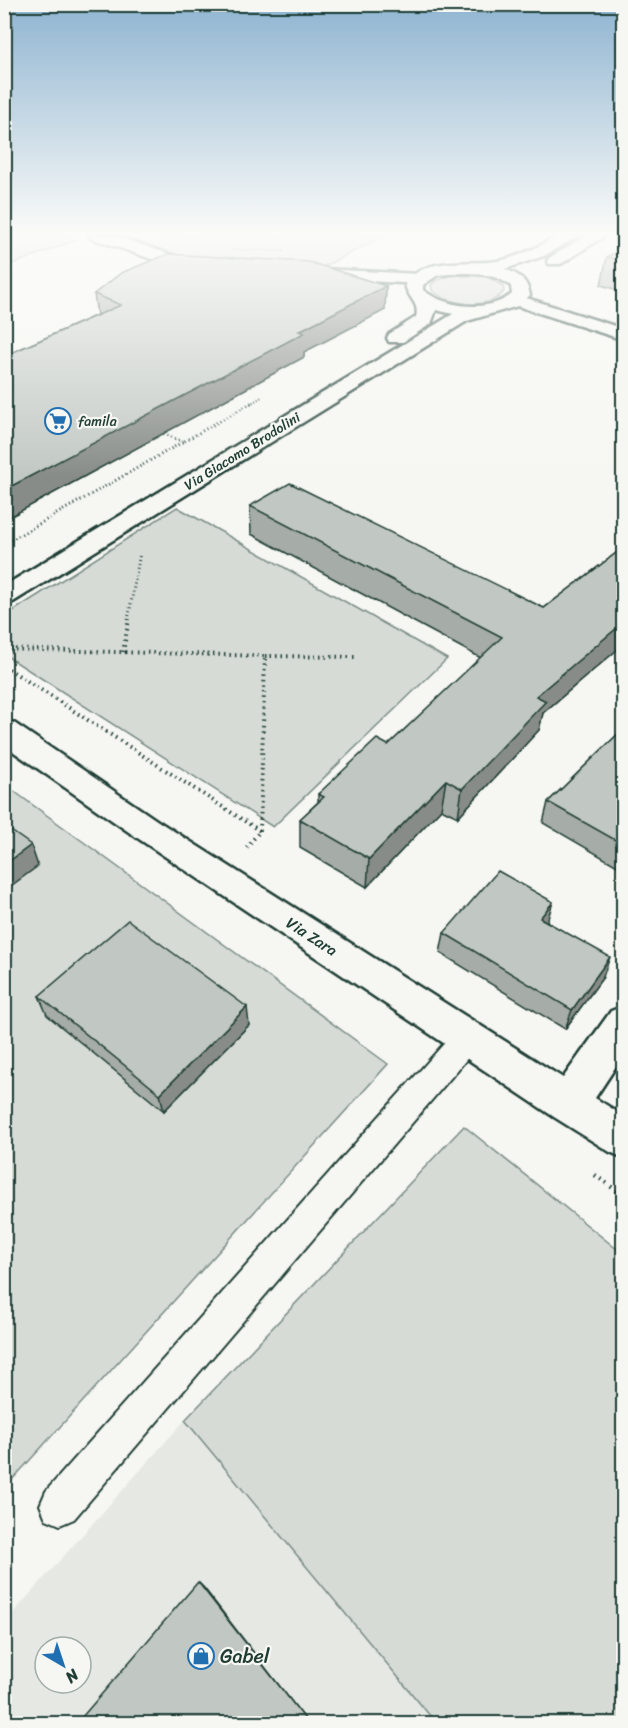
<svg xmlns="http://www.w3.org/2000/svg" width="628" height="1728" font-family="Sriracha,sans-serif">
<style>
.built{fill:#e6e8e4;fill-rule:evenodd}
.green{fill:#d6dbd6;stroke:#7a8c85;stroke-width:1.5}
.lines{fill:none;stroke-linecap:round;stroke-linejoin:round}
.lane-casing{stroke:#1f3d34;stroke-width:4}
.street-casing{stroke:#1f3d34;stroke-width:5}
.secondary-casing{stroke:#1f3d34;stroke-width:5}
.path-far3{stroke:#1f3d34;stroke-width:2;stroke-dasharray:1 2;stroke-linecap:butt}
.path-far2{stroke:#1f3d34;stroke-width:3;stroke-dasharray:1 3;stroke-linecap:butt}
.path-far1{stroke:#1f3d34;stroke-width:4;stroke-dasharray:1.5 4;stroke-linecap:butt}
.path{stroke:#1f3d34;stroke-width:4.5;stroke-dasharray:1.5 5;stroke-linecap:butt}
.lane{fill:#f6f6f2;fill-rule:evenodd}
.street{fill:#f6f6f2;fill-rule:evenodd}
.secondary{fill:#f6f6f2;fill-rule:evenodd}
.wall{fill:#a6aca8;stroke:#1f3d34;stroke-width:1.5}
.shaded-wall{fill:#878c88;stroke:#1f3d34;stroke-width:1.5}
.building{fill:#c1c8c3;stroke:#1f3d34;stroke-width:1.5}
.labels{text-anchor:middle;stroke-width:4.5;stroke-linejoin:round;paint-order:stroke}
.far-poi-label{font-size:14px;fill:#1f3d34;stroke:#f6f6f2;text-anchor:start}
.far-street-label{font-size:14px;fill:#1f3d34;stroke:#f6f6f2}
.street-label{font-size:16px;fill:#1f3d34;stroke:#f6f6f2}
.near-poi-label{font-size:20px;fill:#1f3d34;stroke:#f6f6f2;text-anchor:start}
</style>
<rect width="100%" height="100%" fill="#f6f6f2"/>
<filter id="ink" filterUnits="userSpaceOnUse"><feTurbulence type="fractalNoise" baseFrequency=".0167" numOctaves="2"/><feDisplacementMap in="SourceGraphic" scale="12" xChannelSelector="R" yChannelSelector="G"/><feConvolveMatrix kernelMatrix="1 2 1 2 8 2 1 2 1" color-interpolation-filters="sRGB"/></filter>
<g filter="url(#ink)">
<path class="built" d="M185,1420L436,1723L5,1724V1622ZM45,1647H81V1683H45Z"/>
<path class="green" d="M12,235H60L76,240L5,267V236Z
M117,235H386L323,267L190,259Z
M453,275L488,277L503,286L504,291C491,311 447,305 432,290L431,285L435,281Z
M177,507L447,659L273,827L5,655V616Z
M4,784L388,1064L12,1480L4,1471Z
M464,1126L623,1254V1723H436L185,1420Z"/>
<g class="lines">
<defs>
<path id="lane" d="M467,1025L477,1029L482,1038L477,1047L74,1519L60,1525L46,1519L40,1505L46,1491L457,1029Z"/>
<path id="street" d="M89,235H113L181,258L210,263L212,267L204,272L172,266L91,238Z
M304,268L419,274L425,275L427,279L425,283L419,284L298,277L296,273L298,269Z
M517,295L624,329V340L511,304L508,300L511,296Z
M4,720L14,723L158,821L563,1078L611,1011L624,1006V1054L595,1098L624,1116V1158L610,1152L554,1117L136,837L4,745Z"/>
<path id="secondary" d="M559,235H579L544,256L505,269C520,275 527,280 530,295L518,306L467,321L13,602L4,605V586L453,314L436,310L431,324L403,342H389L387,338L389,334L416,317C420,302 407,298 405,284C427,253 472,267 503,260C523,255 542,245 559,235ZM462,273C480,273 496,275 511,286L512,294C489,313 446,308 423,290V285L438,275Z
M587,235H606L561,264H549L547,261L549,258Z"/>
</defs>
<use href="#lane" class="lane-casing"/>
<use href="#street" class="street-casing"/>
<use href="#secondary" class="secondary-casing"/>
<path class="path-far3" d="M232,250L284,251
M250,404L262,397"/>
<path class="path-far2" d="M160,432L183,442
M4,544L253,402
M128,620L140,553"/>
<path class="path-far1" d="M4,649L265,656L260,831
M123,652L129,619
M265,656L355,657
M4,666L260,831L246,848"/>
<path class="path" d="M595,1175L624,1196"/>
<use href="#lane" class="lane"/>
<use href="#street" class="street"/>
<use href="#secondary" class="secondary"/>
</g>
<path class="wall" d="M624,248V292L601,285L607,257Z
M386,286L385,310L304,352V357L4,520V356L97,315L94,294Z
M250,506L544,608L624,547V644L543,713L539,730L458,817L441,809L367,887L300,848V819L318,802V794L388,745L481,658L251,534Z
M624,728V870L543,823L548,802Z
M548,922L603,977L565,1029L440,953L444,933Z
M39,996L249,1025L164,1111L47,1015Z"/>
<path class="shaded-wall" d="M386,286L385,310L304,352V357L4,520V490L299,331Z
M624,622V644L543,713L539,730L458,817L462,789L536,696Z
M446,780L441,809L367,887L369,859Z
M31,845L38,866L4,891V865Z
M553,902L547,922L540,918Z
M610,957L603,977L565,1029L572,1010Z
M247,1007L249,1025L164,1111L160,1094Z
M198,1582L204,1588L309,1724Z"/>
<path class="building" d="M624,248V261L607,257Z
M168,254L309,262L386,286L299,331L304,333L4,490V356L121,305L94,294L121,273Z
M290,483L544,608L624,547V622L536,696L546,701L462,789L446,780L369,859L300,819L324,797L318,794L377,739L388,745L502,637L250,506Z
M624,728V845L548,802Z
M4,826L31,845L4,865Z
M498,871L553,902L540,918L610,957L572,1010L444,933Z
M128,920L247,1007L160,1094L39,996Z
M198,1582L309,1724H76Z"/>
</g>
<linearGradient id="sky" x2="0" y2="1"><stop stop-color="#8fb4d1"/><stop offset="0.49" stop-color="#fbfbf9"/><stop offset="1" stop-color="#fbfbf9" stop-opacity="0"/></linearGradient>
<rect width="628" height="477" fill="url(#sky)"/>
<defs>
<symbol id="supermarket-ring" viewBox="-11 -11 22 22"><circle r="9.5" fill="#f6f6f2" stroke="#1f6fb2" stroke-width="1.5"/><path d="M-6-5.5h2.5l.6 2H6L4.5 2H-2.5L-4.4-4H-6ZM-1.5 3.2a1.3 1.3 0 1 0 .1 0ZM3 3.2a1.3 1.3 0 1 0 .1 0Z" fill="#1f6fb2"/></symbol>
<symbol id="shop-ring" viewBox="-11 -11 22 22"><circle r="9.5" fill="#f6f6f2" stroke="#1f6fb2" stroke-width="1.5"/><path d="M-5-2.5h2.3a2.7 3.5 0 0 1 5.4 0H5L5.5 6h-11ZM-1.5-2.5h3a1.5 2.3 0 0 0-3 0Z" fill="#1f6fb2"/></symbol>
</defs>
<g fill-rule="evenodd">
<use href="#supermarket-ring" x="43" y="406" width="30" height="30"/>
<use href="#shop-ring" x="186" y="1641" width="30" height="30"/>
</g>
<g class="labels">
<g class="far-poi-label">
<text x="78" y="426">famila</text>
</g>
<g class="far-street-label">
<text transform="translate(242 451) rotate(-32)" y="5">Via Giacomo Brodolini</text>
</g>
<g class="street-label">
<text transform="translate(312 936) rotate(33)" y="6">Via Zara</text>
</g>
<g class="near-poi-label">
<text x="220" y="1663">Gabel</text>
</g>
</g>
<rect width="628" height="1728" fill="none" stroke="#f6f6f2" stroke-width="24"/>
<rect x="12" y="12" width="604" height="1704" fill="none" stroke="#1f3d34" stroke-width="2" filter="url(#ink)"/>
<g transform="translate(63 1665) rotate(141)"><circle r="28" fill="#f6f6f2" stroke="#a0aca6" stroke-width="1.5"/>
<path d="M0-4.5L10 22L0 15L-10 22Z" fill="#1f6fb2"/>
<text y="-9" font-size="16" font-weight="bold" text-anchor="middle" fill="#1f3d34">N</text>
</g>
</svg>
